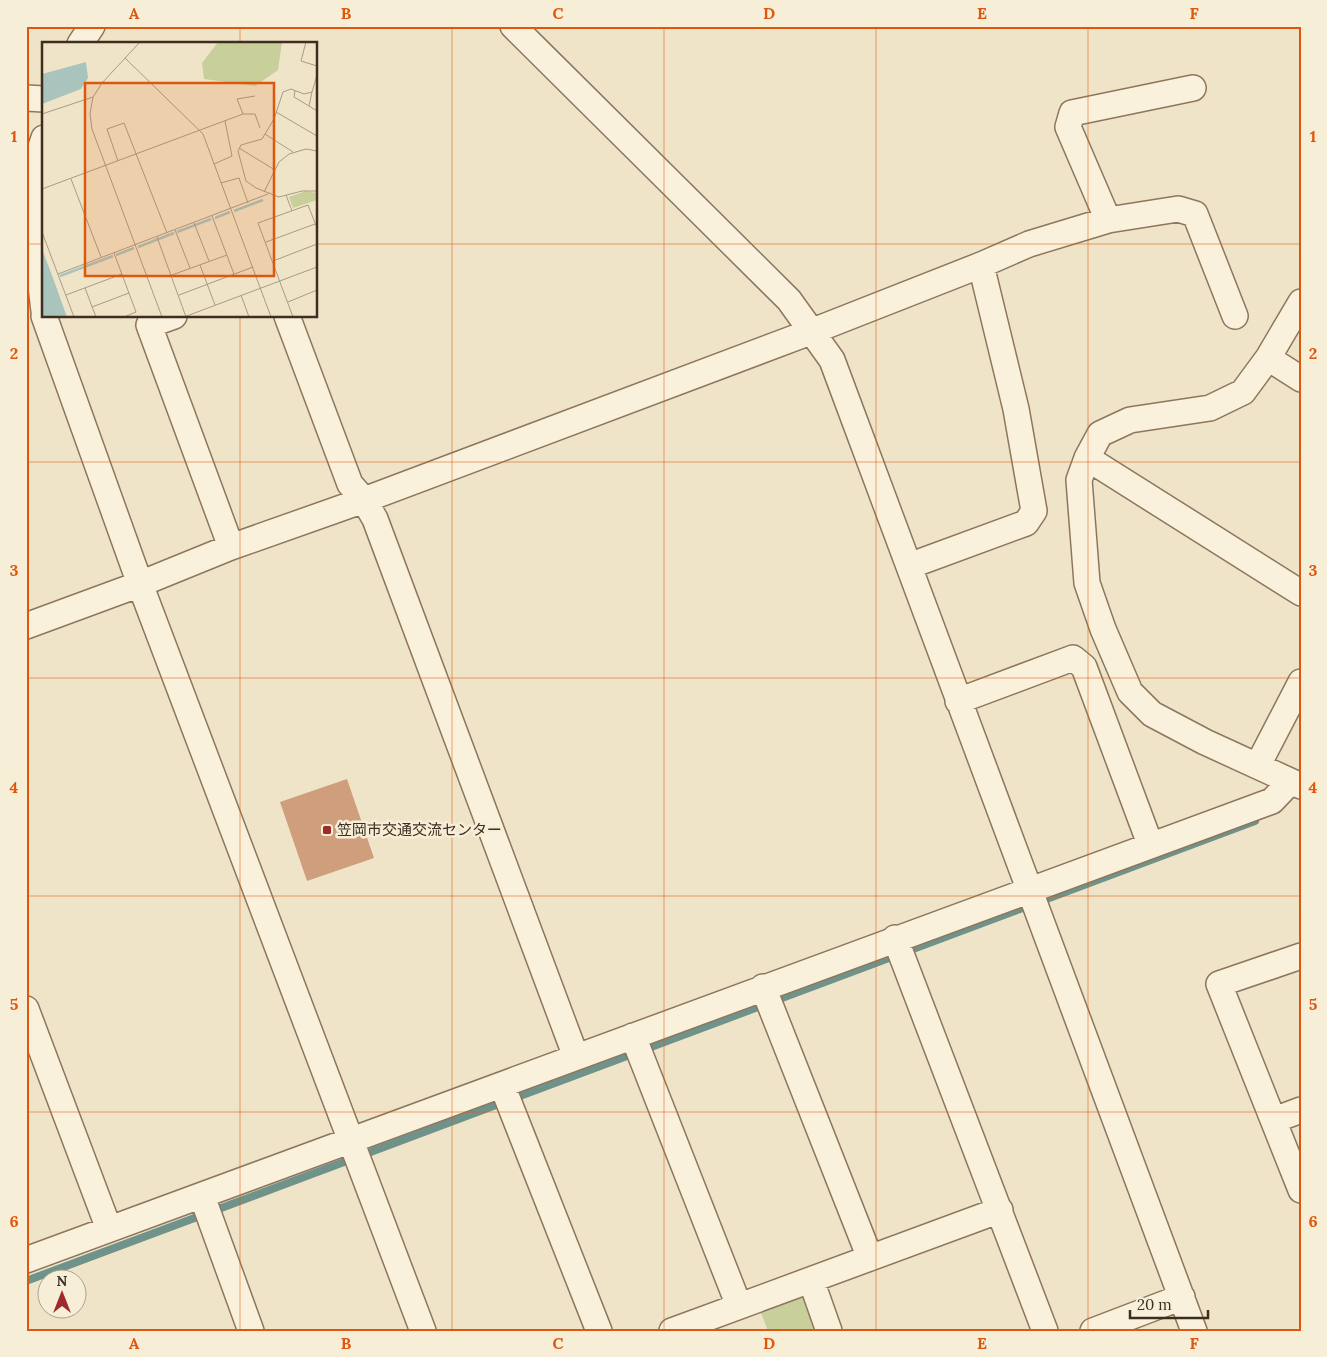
<svg xmlns="http://www.w3.org/2000/svg" width="1327" height="1357" font-family="Lora,'Noto Sans JP',serif">
<style>
.green{fill:#c9cf9b}
.lines{fill:none;stroke-linecap:round;stroke-linejoin:round}
.stream{stroke:#6f938a;stroke-width:8}
.building{fill:#cf9f7d}
.minor-casing{stroke:#8d765c;stroke-width:28}
.minor{stroke:#faf1dc;stroke-width:25}
.grid{fill:none;stroke:#df570d;stroke-width:1;stroke-opacity:0.55}
.poi-dot{fill:#9e2a2b;stroke:#f7eed8;stroke-width:2}
.labels{text-anchor:middle;stroke-width:5;stroke-linejoin:round;paint-order:stroke}
.poi-label{font-size:15px;fill:#3d2e20;stroke:#f7eed8;text-anchor:start}
.inset-river{fill:none;stroke:#a9c4bc;stroke-width:2.5}
.inset-road{fill:none;stroke:#a89b85;stroke-width:1}
.view{fill:#df570d;fill-opacity:0.15;stroke:#df570d;stroke-width:2.5}
.inset-edge{fill:none;stroke:#3d2e20;stroke-width:2.5}
.neatline{fill:none;stroke:#df570d;stroke-width:2}
.grid-label{font-size:16px;text-anchor:middle;font-weight:bold;fill:#df570d}
</style>
<rect width="100%" height="100%" fill="#f0e4c8"/>
<path class="green" d="M811,1280L829,1331H768L756,1300Z"/>
<g class="lines">
<path class="stream" d="M26,1281L1255,821"/>
</g>
<path class="building" d="M347,779L374,858L307,881L280,802Z"/>
<g class="lines">
<defs>
<path id="minor" d="M513,26L789,300L832,360L1194,1331
M80,44L92,26
M26,98L44,99
M44,138L40,150L33,219L44,311
M1108,220L1068,127L1072,113L1193,88
M1301,302L1268,358L1243,392L1210,408L1130,420L1100,434L1087,458L1079,480L1087,583L1103,629L1130,692L1152,714L1205,742L1301,786
M44,316L140,584L423,1331
M174,316L149,325L231,547
M287,316L350,484L364,500L375,519L576,1057
M1268,358L1301,379
M1087,458L1301,593
M909,566L1026,523L1034,511L1016,409L981,265
M26,626L140,584L231,547L364,500L813,331L981,265L1029,244L1108,220L1178,209L1195,214L1235,316
M958,701L1073,658L1084,667L1150,844
M1258,765L1301,682
M895,938L1045,1331
M1301,956L1219,984L1301,1190
M763,987L870,1258
M26,1009L109,1229
M633,1036L739,1306
M502,1085L599,1331
M1274,1120L1301,1110
M202,1196L251,1331
M26,1260L1272,801L1290,782
M811,1280L829,1331
M672,1331L1000,1210
M1093,1331L1182,1297"/>
</defs>
<use href="#minor" class="minor-casing"/>
<use href="#minor" class="minor"/>
</g>
<path class="grid" d="M240,26V44M452,26V1331M664,26V1331M876,26V1331M1088,26V1331M26,244H44M316,244H1301M240,316V1331M26,462H1301M26,678H1301M26,896H1301M26,1112H1301"/>
<rect class="poi-dot" x="322" y="825" width="10" height="10" rx="2.5"/>
<g class="labels">
<g class="poi-label">
<text x="337" y="835">笠岡市交通交流センター</text>
</g>
</g>
<g transform="translate(42 42)">
<rect width="275" height="275" fill="#f0e4c8"/>
<path d="M176,0H240L236,28L213,44L162,37L160,21ZM264,149L275,151V158L251,166L247,155Z" fill="#c9cf9b"/>
<path d="M44,20L46,36L39,47L0,62V32ZM0,207L11,236L25,275H0Z" fill="#a9c4bc"/>
<path class="inset-river" d="M192,169L221,158M173,176L188,170M135,190L169,177M96,205L132,191M74,213L92,206M18,234L71,214"/>
<path class="inset-road" d="M98,0L60,41L51,55L48,72L50,87L120,275M264,0L259,19L275,24M83,16L161,92L229,275M275,33L270,50L262,52L249,47L241,50L232,77L220,97L199,103L196,109L204,139L214,146L237,155L260,149H275M253,49L252,55L267,64M270,50L267,64L275,69M234,70L275,94M0,72L51,55M201,72L195,57L213,54M223,92L251,110M197,106L233,128M76,119L65,87L82,81L125,191M172,122L190,114L183,79M29,137L59,215M179,141L197,136L206,161M0,147L201,72H213L218,86M222,150L237,120L247,112L264,107L275,109M244,153L250,169M170,174L192,232M152,181L167,219M133,188L148,226M0,190L32,275M115,195L144,275M224,200L273,182M72,211L94,270L82,275M231,219L275,202M158,223L173,263M16,232L226,152M130,233L185,213M43,246L54,275M24,253L80,232M137,253L211,225M199,253L207,275M246,260L275,248M50,265L87,251M142,275L275,225M251,275L216,181L266,163L275,186"/>
<path class="view" d="M43,41H232V234H43Z"/>
<rect width="275" height="275" class="inset-edge"/>
</g>
<rect width="1327" height="1357" fill="none" stroke="#f7eed8" stroke-width="55"/>
<g transform="translate(62 1294)"><circle r="24" fill="#f7eed8" stroke="#ada18e"/>
<path d="M0-4L9 19L0 12L-9 19Z" fill="#9e2a2b"/>
<text y="-8" font-size="14" font-weight="bold" text-anchor="middle" fill="#3d2e20">N</text>
</g>
<path d="M1130 1310v8h78v-8" fill="none" stroke="#3d2e20" stroke-width="2.5"/>
<text x="1137" y="1310" font-size="15" fill="#3d2e20" stroke="#f7eed8" stroke-width="4" paint-order="stroke">20 m</text>
<rect x="28" y="28" width="1272" height="1302" class="neatline"/>
<g class="grid-label">
<text x="134" y="19">A</text>
<text x="346" y="19">B</text>
<text x="558" y="19">C</text>
<text x="769" y="19">D</text>
<text x="982" y="19">E</text>
<text x="1194" y="19">F</text>
<text x="14" y="142">1</text>
<text x="1313" y="142">1</text>
<text x="14" y="359">2</text>
<text x="1313" y="359">2</text>
<text x="14" y="576">3</text>
<text x="1313" y="576">3</text>
<text x="14" y="793">4</text>
<text x="1313" y="793">4</text>
<text x="14" y="1010">5</text>
<text x="1313" y="1010">5</text>
<text x="14" y="1227">6</text>
<text x="1313" y="1227">6</text>
<text x="134" y="1349">A</text>
<text x="346" y="1349">B</text>
<text x="558" y="1349">C</text>
<text x="769" y="1349">D</text>
<text x="982" y="1349">E</text>
<text x="1194" y="1349">F</text>
</g>
</svg>
